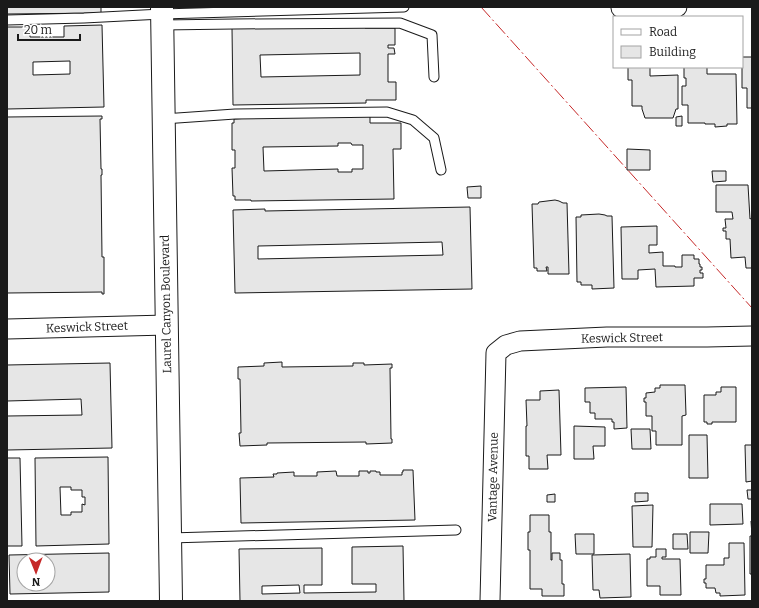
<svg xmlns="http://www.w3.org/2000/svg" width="759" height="608" font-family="Bitter,serif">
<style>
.building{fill:#e6e6e6;stroke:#1a1a1a;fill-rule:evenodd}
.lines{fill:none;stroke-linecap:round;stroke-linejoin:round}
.lane-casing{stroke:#1a1a1a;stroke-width:11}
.street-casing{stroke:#1a1a1a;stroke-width:21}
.primary-casing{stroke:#1a1a1a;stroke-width:24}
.lane{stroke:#fff;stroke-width:9}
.street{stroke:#fff;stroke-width:19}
.primary{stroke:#fff;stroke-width:22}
.power{stroke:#c62828;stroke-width:1;stroke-dasharray:14 3 2 3;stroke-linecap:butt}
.labels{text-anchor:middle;stroke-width:3;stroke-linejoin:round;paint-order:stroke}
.street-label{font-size:12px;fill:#1a1a1a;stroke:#fff}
</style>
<rect width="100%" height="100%" fill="#fff"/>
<path class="building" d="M7,7H101V13L7,14Z
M102,25L104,107L7,109V27H30V37H64V26ZM70,61V74L33,75V62Z
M365,26V28H395V45H388V48H394L395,54H388V82H396V100H366V103L233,105L232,28ZM360,53V75L261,77L260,55Z
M742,57H752V108H747V88H742Z
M628,67H650V76L678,75V109H676L673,118H645L642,109V106H632V80H628Z
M684,67H707V74H736L737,124H727V126L715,127V124H705V123H688V105H682V86H686V78H684Z
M370,115V123H401V149H393L394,199L251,201V200H235V196H233L232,168H235V150H232V123H234V119L250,118V117ZM338,143H351L352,145H363V169H352V172H338V169L264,171L263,147L338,146Z
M102,116V119H100L101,169H102V175H101L102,257H104V294H102V292L7,293V117Z
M682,116V126H676V117Z
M627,149L650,150V170H627Z
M712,171H726V181L713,182Z
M716,185H748L750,219L752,218V268H746L745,257L731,258L730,239H726V231H723V228H726L725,219H733L732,212H716Z
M481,186V198H468L467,187Z
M555,200L559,201L563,203H567L569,274H548V267H546L547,271H537V268H534L532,204H538L539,202Z
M470,207L472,289L235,293L233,210L265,209V211ZM442,242L443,255L258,259V246Z
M599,214L605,215L607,216H612L614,288L592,289V285H581V282H577L576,217H581V215Z
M657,226V245H649V253L663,252V266H675V267H682V255H694V259H699V264H700V267H702V270H700V273H703V278H694V286L656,287L655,269L638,270V279H622L621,227Z
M282,362V367L353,366V363H364V365L392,364V368H390L391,439H392V443L366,444V442L267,443V445L240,446L239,433H241L240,379H238V367L264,366V363Z
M110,363L112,448L7,450V416L82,415L81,399L7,401V365Z
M660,385H685L686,415L682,416V445H656V431H652V416H646V402H644V398H646V393L655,392V388H660Z
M626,387L627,428L614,429V422H612V419H595V413H590V402H585V388Z
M721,387H736V422H712V424H707V422H704V395H716V392H721Z
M559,390L561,455H547L548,469H529V456H526V426H527L526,400H540V391Z
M574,426L605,427V446H593L594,459H574Z
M631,429H650L651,449H632Z
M689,435H707L708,478H689Z
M745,445H752V481L746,482Z
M108,457L109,544L36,546L35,458ZM60,487H71V490H82V497H85V505L82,504V512H71V515H61Z
M7,458H20L22,546H7Z
M403,470H413L415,520L241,523L240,478L274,477L273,474H277V473L294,472V476H317V472L336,471L337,476H359V471H368V473H370V471H376V472H380V475H402V472H403Z
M747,490H752V499H748Z
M635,493H648V501L635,502Z
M555,494V502H547V495Z
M710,504H742L743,524L710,525Z
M653,505L652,547H633L632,506Z
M530,515H549V532H551V560H552V553H560V560H562V584H564V596H542V589H530V550H528V532H530Z
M751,521H752V574H750V536H752Z
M690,532H709L708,553H690Z
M575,534H594V554H576Z
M673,534H687L688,549H673Z
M729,543H744L745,595L720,596V593H716L715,588H706V583H704V579H706V565H724V558H729Z
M403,546L404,601H240L239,549L322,548V585H304V593L376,592V584H352V547ZM299,585L300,593L262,594V586Z
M656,549H666V557H662V559H680L681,595H660V586H647V559H650V557H656Z
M109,553V592L10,594L9,555ZM24,560H48V584H24Z
M630,554L631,597L600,598L599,590H593L592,555Z"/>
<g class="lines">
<defs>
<path id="lane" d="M7,20L84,18L162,14L404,7
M162,25L234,24L400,23L432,35L434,77
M163,119L235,114L387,112L413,120L434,138L441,170
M170,538L456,530"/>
<path id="street" d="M621,8L677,7
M7,329L167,325
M490,601L496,353L506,345L520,341L607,337H707L752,336"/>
<path id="primary" d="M162,7L171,601"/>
</defs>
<use href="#lane" class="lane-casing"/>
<use href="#street" class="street-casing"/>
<use href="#primary" class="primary-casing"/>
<use href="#lane" class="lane"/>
<use href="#street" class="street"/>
<use href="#primary" class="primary"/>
<path class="power" d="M481,7L752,308"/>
</g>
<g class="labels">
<g class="street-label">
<text transform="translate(166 304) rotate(-91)" y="4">Laurel Canyon Boulevard</text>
<text transform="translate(87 327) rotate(-2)" y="4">Keswick Street</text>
<text transform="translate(622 338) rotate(-1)" y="4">Keswick Street</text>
<text transform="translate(493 477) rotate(-89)" y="4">Vantage Avenue</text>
</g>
</g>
<rect width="759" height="608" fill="none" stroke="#1a1a1a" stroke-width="16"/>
<rect x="613" y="16" width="130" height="52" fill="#ffffff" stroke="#a3a3a3"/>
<rect x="621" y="29" width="20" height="6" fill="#ffffff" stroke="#a3a3a3"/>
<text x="649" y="36" font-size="12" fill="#1a1a1a">Road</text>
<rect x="621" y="46" width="20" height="12" fill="#e6e6e6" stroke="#a3a3a3"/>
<text x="649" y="56" font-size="12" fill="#1a1a1a">Building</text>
<g transform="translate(36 572) rotate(179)"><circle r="19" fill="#ffffff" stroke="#a3a3a3"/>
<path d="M0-3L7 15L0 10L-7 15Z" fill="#c62828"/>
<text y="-6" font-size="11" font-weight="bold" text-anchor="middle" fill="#1a1a1a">N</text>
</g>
<path d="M18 34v6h62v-6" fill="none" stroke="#1a1a1a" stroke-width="2"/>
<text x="24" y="34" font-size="12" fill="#1a1a1a" stroke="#ffffff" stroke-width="3" paint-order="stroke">20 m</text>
</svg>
